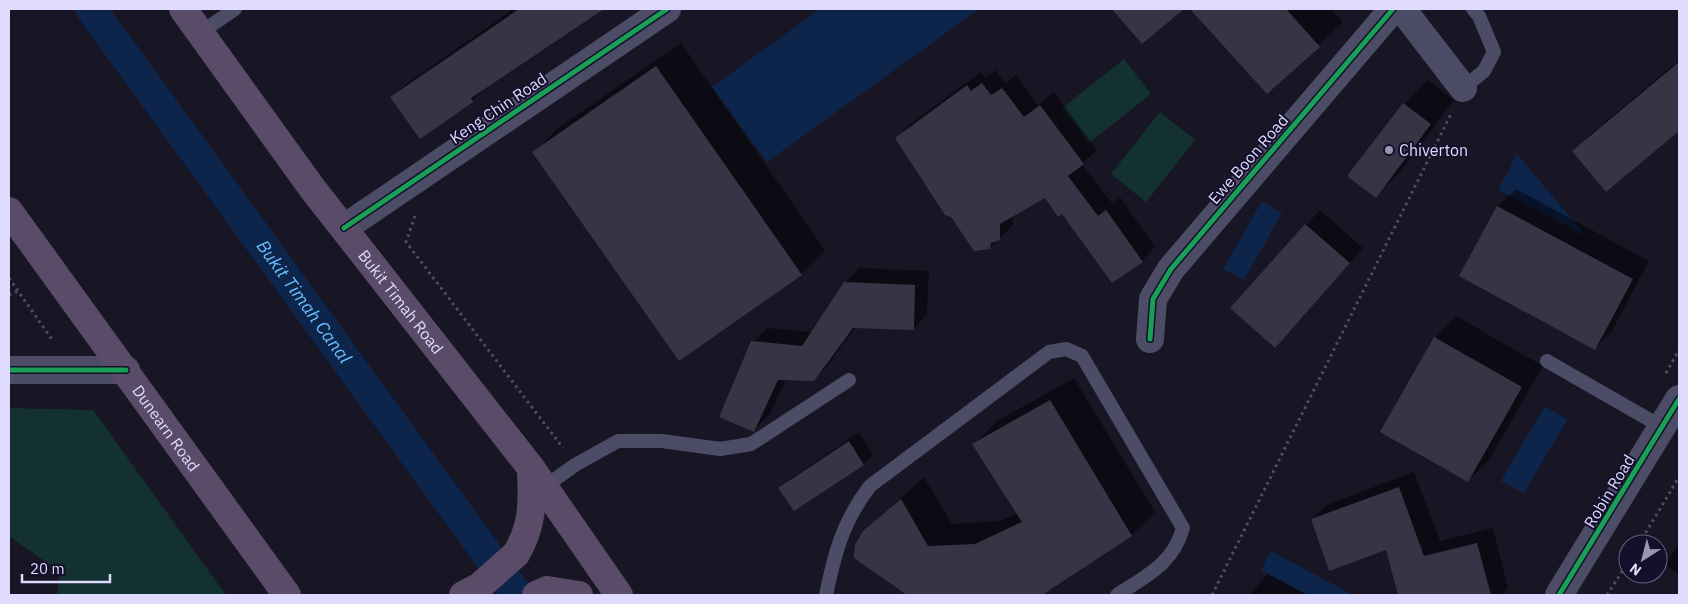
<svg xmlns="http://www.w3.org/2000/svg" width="1688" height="604" font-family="'IBM Plex Sans',sans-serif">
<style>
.green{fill:#143131}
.water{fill:#0d254b}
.shadow{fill:#0007}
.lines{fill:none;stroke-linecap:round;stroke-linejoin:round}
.canal{stroke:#0d254b;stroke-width:31}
.building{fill:#383446}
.path{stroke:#465362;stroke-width:3;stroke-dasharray:2.5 4;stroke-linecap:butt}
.service{stroke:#4c4c66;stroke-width:14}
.minor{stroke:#4c4c66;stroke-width:28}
.trunk{stroke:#5a4c68;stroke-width:28}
.trunk-bridge{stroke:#5a4c68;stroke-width:28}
.cycleway-casing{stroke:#14102b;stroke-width:8}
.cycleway{stroke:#1a9f57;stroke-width:5}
.poi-dot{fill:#9996b3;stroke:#14102b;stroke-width:2}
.labels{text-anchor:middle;stroke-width:4;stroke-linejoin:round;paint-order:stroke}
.street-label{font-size:16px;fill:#dedbff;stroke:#14102b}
.poi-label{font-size:16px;fill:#dedbff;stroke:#14102b;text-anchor:start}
.water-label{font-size:18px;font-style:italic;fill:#69bdff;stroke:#14102b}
</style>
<rect width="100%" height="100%" fill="#181625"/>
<path class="green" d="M1124,59L1151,94L1089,143L1062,108Z
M1160,112L1195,140L1146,202L1111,174Z
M9,408L93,410L226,595H57L60,572L9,536Z"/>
<path class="water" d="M820,9H979L767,162L712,87Z
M1517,154L1587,237L1498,190Z
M1262,201L1282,213L1244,280L1223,269Z
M1545,406L1567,420L1524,493L1501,481Z
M1271,551L1353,595H1307L1261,570Z"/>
<path class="shadow" d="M510,9H602L486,87L472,101L421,137L392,97L406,84L508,13Z
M1114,9H1182L1142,42Z
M1191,9H1331L1343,22L1267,93Z
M681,43L825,250L801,274L679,359L534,152L558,128Z
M1679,60V129L1606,190L1574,152L1591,134Z
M996,70L1005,83L1016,75L1038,105L1054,92L1097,150L1082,164L1112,203L1120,197L1155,247L1142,261L1062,212L1045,197L1013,215V225L990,248L897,138L910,124L981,72L985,78Z
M1428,80L1454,100L1400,172L1376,196L1404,104Z
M1516,189L1649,261L1612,331L1595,348L1461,276L1498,206Z
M1320,210L1363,248L1289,332L1232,308Z
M859,268L929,271L927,314L913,329L856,327L828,365L814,380L786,379L770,414L754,430L753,342L767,328L812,332L845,283Z
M1456,316L1543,366L1489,460L1468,481L1435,338Z
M1074,378L1155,512L1132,535L1040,595H909L855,557L864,532L924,477L952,524L1000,521L1017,513L974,445L997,421Z
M859,432L873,454L864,464L794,509L780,489L790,479Z
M1414,472L1440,541L1493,528L1508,588L1501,595H1399L1387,549L1312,519L1328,504Z
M1679,542V575L1665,565Z
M1268,574L1308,595H1249Z"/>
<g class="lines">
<path class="canal" id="s1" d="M91,9L517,595"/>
</g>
<path class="building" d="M519,9H604L471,98L473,102L420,139L390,97Z
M1112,9H1184L1142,44Z
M1190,9H1286L1320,47L1267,94Z
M1679,62V131L1606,192L1572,151Z
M656,66L802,275L679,361L532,152Z
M982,83L991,95L1002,88L1024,117L1040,105L1084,164L1068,176L1098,216L1106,210L1143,262L1112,283L1062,214L1058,217L1045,198L1000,224V240L991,243L990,249L974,251L951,217L945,215L895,138L967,85L971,91Z
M1403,103L1431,124L1376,198L1347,176Z
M1497,206L1633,279L1595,350L1459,276Z
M1305,224L1350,263L1275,348L1230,308Z
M844,282L915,285L914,330L853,328L814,381L778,380L754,432L719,417L751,341L802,346Z
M1434,337L1522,387L1468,482L1380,432Z
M1050,400L1132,536L1042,595H907L854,558L855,545L863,531L901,499L928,546L975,544L1022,522L972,444Z
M849,441L864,465L794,511L778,488Z
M1399,487L1424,556L1477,543L1491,595H1398L1386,550L1329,571L1311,519Z"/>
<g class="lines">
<path class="path" d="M415,216L406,242L563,448
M9,278L53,341
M9,295L18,291
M1666,373L1679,350
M1639,544L1679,477
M1212,595L1451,114
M1607,595L1628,562"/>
<path class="service" d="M200,33L235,9
M1463,88L1484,71L1494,52L1479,16L1473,9
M1547,361L1662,427
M544,487L575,465L618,441H662L720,449L751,444L849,380
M826,595C835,552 843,521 870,486L1049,352L1066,349L1082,356L1183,528C1173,564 1146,576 1117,595"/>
<path class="minor" d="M1402,9L1463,88
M344,228L667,9
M1150,339L1153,299L1171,269L1393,9
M9,370H126
M1559,595L1679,399"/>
<g class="trunk">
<path id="s2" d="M183,9L312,188L531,468L619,595"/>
<path id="s3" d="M9,211L287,595"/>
<path d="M516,554C534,524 532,501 531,468"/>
<path d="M536,595L547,590L579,595"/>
</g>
<path class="trunk-bridge" d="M463,595L480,586L516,554"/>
<defs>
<path id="cycleway" d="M344,228L667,9
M1150,339L1153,299L1171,269L1393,9
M9,370H126
M1559,595L1679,399"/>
</defs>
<use href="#cycleway" class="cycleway-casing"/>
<use href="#cycleway" class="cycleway"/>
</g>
<circle class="poi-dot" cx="1389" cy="150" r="5"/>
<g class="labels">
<g class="street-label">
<text transform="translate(498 108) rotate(-34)" y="6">Keng Chin Road</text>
<text transform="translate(1248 159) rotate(-49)" y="6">Ewe Boon Road</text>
<text dy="6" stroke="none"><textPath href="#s2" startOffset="365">Bukit Timah Road</textPath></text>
<text dy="6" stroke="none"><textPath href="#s3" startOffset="268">Dunearn Road</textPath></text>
<text transform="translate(1609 491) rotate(-59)" y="6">Robin Road</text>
</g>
<g class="poi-label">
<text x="1399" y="156">Chiverton</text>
</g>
<g class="water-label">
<text dy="6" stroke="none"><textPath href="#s1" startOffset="362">Bukit Timah Canal</textPath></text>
</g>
</g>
<rect width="1688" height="604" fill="none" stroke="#dedbff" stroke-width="20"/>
<g transform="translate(1643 559) rotate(216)"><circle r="24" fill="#14102b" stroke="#656180"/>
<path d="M0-4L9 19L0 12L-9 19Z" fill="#9996b3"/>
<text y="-8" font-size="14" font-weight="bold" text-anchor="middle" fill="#dedbff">N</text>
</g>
<path d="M22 574v8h88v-8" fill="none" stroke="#dedbff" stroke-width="2.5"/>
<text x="30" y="574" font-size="15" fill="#dedbff" stroke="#14102b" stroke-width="4" paint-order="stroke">20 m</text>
</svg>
